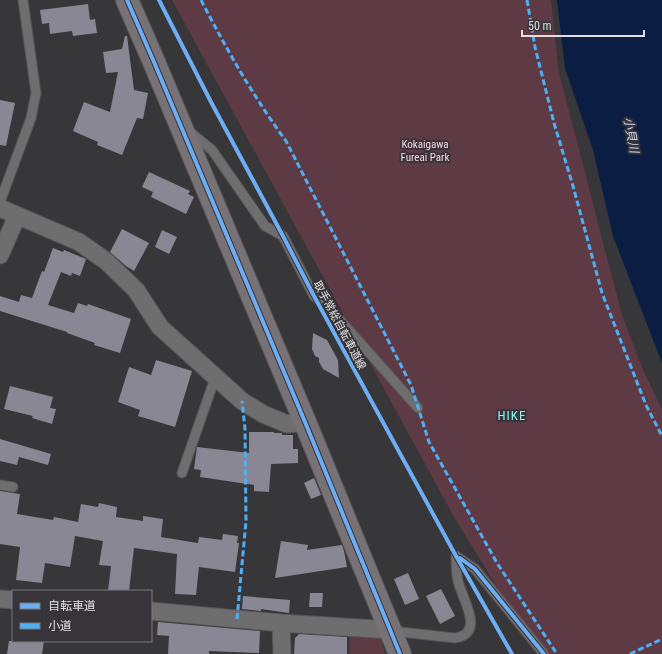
<svg xmlns="http://www.w3.org/2000/svg" width="662" height="654" font-family="'Roboto Condensed','Noto Sans JP',sans-serif">
<style>
.green{fill:#5e3a44}
.water{fill:#0b1d43}
.building{fill:#888793}
.lines{fill:none;stroke-linecap:round;stroke-linejoin:round}
.lane-casing{stroke:#565456;stroke-width:11}
.street-casing{stroke:#565456;stroke-width:19}
.secondary-casing{stroke:#565456;stroke-width:24}
.lane{stroke:#6f6e6f;stroke-width:9}
.street{stroke:#6f6e6f;stroke-width:17}
.secondary{stroke:#767276;stroke-width:22}
.quiet{stroke:#4cb0f7;stroke-width:3;stroke-dasharray:6 3;stroke-linecap:butt}
.cycleway-casing{stroke:#373539;stroke-width:6}
.cycleway{stroke:#6dadf4;stroke-width:4}
.labels{text-anchor:middle;stroke-width:4;stroke-linejoin:round;paint-order:stroke}
.park-label{font-size:11px;fill:#fad3dc;stroke:#373539}
.street-label{font-size:11px;fill:#e0dee1;stroke:#373539}
.water-label{font-size:12px;font-style:italic;fill:#c8d8f6;stroke:#373539}
.quarter-label{font-size:13px;letter-spacing:1px;fill:#8cf5eb;stroke:#373539}
</style>
<rect width="100%" height="100%" fill="#373638"/>
<path class="green" d="M172,0H551L559,73L622,315L643,370L662,409V654H538L454,517Z
M350,635L377,636L381,639L385,654H349Z"/>
<path class="water" d="M557,0H662V363L613,236L593,150L565,68Z"/>
<path class="building" d="M88,4L90,20L95,19L97,33L73,36L72,31L50,34L49,23L42,24L40,10Z
M125,36H127L134,90L148,93L143,119L137,118L122,155L97,145L98,142L73,131L84,102L110,112L118,72L106,73L103,52L122,49Z
M0,100L15,103L6,146L0,145Z
M149,172L190,191L188,194L194,197L186,214L151,197L153,192L142,187Z
M122,229L149,243L134,271L126,266L110,252Z
M162,230L177,237L169,254L155,247Z
M53,248L63,252L64,250L86,259L80,276L72,273L71,276L61,272L48,305L74,313L78,303L87,306L88,304L131,319L120,353L94,345L95,343L67,333V332L0,311V296L19,302L21,295L32,298L42,271L44,272Z
M313,333L327,340L338,360L339,378L323,369L319,362V358L315,356L312,349Z
M156,360L192,371L175,427L138,416L140,410L118,402L129,367L151,375Z
M10,386L53,397L50,408L56,409L52,424L32,418L33,416L4,409Z
M249,432H274V433H282V435H293V449H298V463L271,464L269,492L254,491V485L200,477L201,470L194,469L197,447L249,453Z
M0,439L51,454L48,465L19,457L17,465L0,461Z
M314,478L321,495L311,499L304,483Z
M0,491L20,494L17,514L53,520L54,517L78,522L81,504L98,507L99,503L117,507L116,517L143,521V516L163,519L161,537L198,543L199,537L222,540L223,534L238,536L237,543H239L235,572L199,567L196,595L175,594L177,554L134,548L129,591H108L111,566L99,565L103,541L75,536L70,567L45,563L42,583L16,580L20,547L0,544Z
M281,541L308,545L307,550L342,545L344,551L347,567L275,578Z
M408,573L419,599L405,605L394,579Z
M441,589L455,616L440,624L426,596Z
M310,593H323L322,607H309Z
M243,596L290,600L289,613L261,609V611L242,609Z
M158,622L260,631L259,653L209,651V654H168L169,636L157,635Z
M299,634L347,637V654H294L295,638Z
M9,641H44L42,654H7Z"/>
<g class="lines">
<defs>
<path id="lane" d="M190,132L212,150L265,226L283,236L314,296L333,312L418,408
M0,202L31,118L36,93L23,0
M182,473L215,378
M0,485L13,487
M456,556L475,569L544,654
M392,631L455,638C486,633 462,599 458,581C456,573 456,565 456,556"/>
<path id="street" d="M0,208L79,242L106,261L136,290L160,327L242,401L263,414L287,424L305,422
M0,255L17,216
M0,599L13,600
M151,611L281,623L391,630
M281,623L282,654"/>
<path id="secondary" d="M127,0L154,62L305,422L400,654"/>
</defs>
<use href="#lane" class="lane-casing"/>
<use href="#street" class="street-casing"/>
<use href="#secondary" class="secondary-casing"/>
<use href="#lane" class="lane"/>
<use href="#street" class="street"/>
<use href="#secondary" class="secondary"/>
<path class="quiet" d="M201,0C227,50 253,96 286,141L411,385L429,442L497,563L557,654
M527,0L535,47L554,123L573,186L602,293L646,405L662,436
M237,619L246,521L245,429L242,401
M630,654L662,639"/>
<defs>
<path id="cycleway" d="M127,0L154,62L305,422L400,654
M159,0L211,102L283,236L314,296L456,556L512,654
M460,558L475,569L544,654"/>
</defs>
<use href="#cycleway" class="cycleway-casing"/>
<use href="#cycleway" class="cycleway"/>
</g>
<g class="labels">
<g class="park-label">
<text x="425" y="148">Kokaigawa<tspan x="425" dy="13">Fureai Park</tspan></text>
</g>
<g class="street-label">
<text transform="translate(340 325) rotate(62)" y="4">取手常総自転車道線</text>
</g>
<g class="water-label">
<text transform="translate(631 135) rotate(79)" y="4">小貝川</text>
</g>
<g class="quarter-label">
<text x="512" y="420">HIKE</text>
</g>
</g>
<rect x="12" y="590" width="140" height="52" fill="#373539" stroke="#7b797c"/>
<rect x="20" y="603" width="20" height="6" fill="#6dadf4" stroke="#7b797c"/>
<text x="48" y="610" font-size="12" fill="#e0dee1">自転車道</text>
<rect x="20" y="623" width="20" height="6" fill="#4cb0f7" stroke="#7b797c"/>
<text x="48" y="630" font-size="12" fill="#e0dee1">小道</text>
<path d="M522 30v6h122v-6" fill="none" stroke="#e0dee1" stroke-width="2"/>
<text x="528" y="30" font-size="12" fill="#e0dee1" stroke="#373539" stroke-width="3" paint-order="stroke">50 m</text>
</svg>
